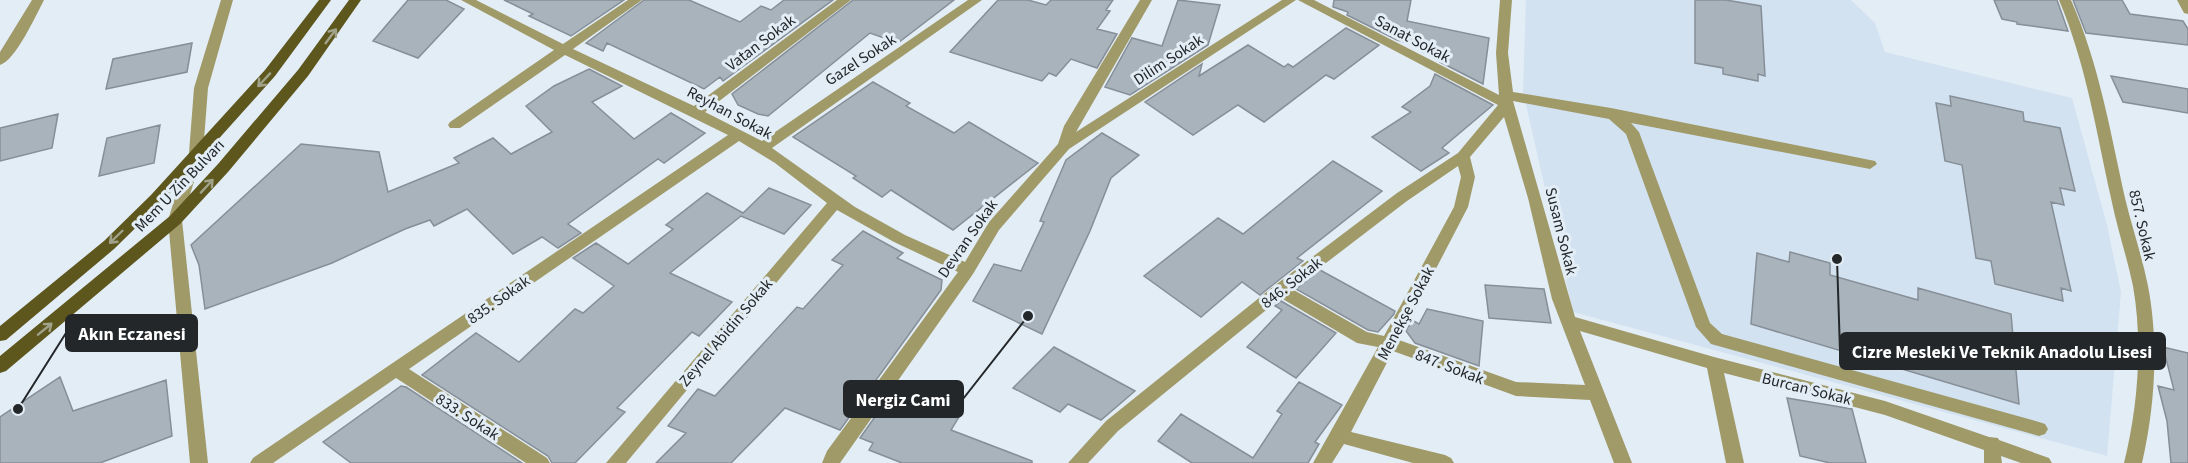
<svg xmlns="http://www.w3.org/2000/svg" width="2188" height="463" font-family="'Source Sans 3',sans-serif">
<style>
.built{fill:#d2e2f1}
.building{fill:#a9b3bc;stroke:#868f98;stroke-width:1.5}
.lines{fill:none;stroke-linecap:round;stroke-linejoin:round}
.minor{fill:#a09a69;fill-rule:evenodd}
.major{fill:#5d561d;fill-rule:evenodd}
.oneway{stroke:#a0a28a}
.labels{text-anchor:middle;stroke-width:6;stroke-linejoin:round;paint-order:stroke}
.street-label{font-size:16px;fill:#23272a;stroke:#e3edf6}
.leader{fill:none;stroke:#23272a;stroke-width:2}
.callout-dot{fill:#23272a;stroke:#e3edf6;stroke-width:2}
.callout{fill:#23272a;stroke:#23272a;stroke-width:2}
.callout-label{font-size:18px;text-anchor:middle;font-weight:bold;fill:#fff}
</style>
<rect width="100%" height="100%" fill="#e3edf6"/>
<path class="built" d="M1526,0H1851L1875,23L1885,52L2072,98L2107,225L2121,292L2107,456L1573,312L1523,91Z"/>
<path class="building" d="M408,0H446L464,9L418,58L373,41Z
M504,0H624L571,36L529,16L533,14Z
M644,0H689L740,22L761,6L771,10L784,0H833L723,81L720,77L704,89L607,43L603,51L586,43Z
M853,0H954L898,43L870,33L768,116L758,114L738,105L732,94Z
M998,0H1028L1046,5L1051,0H1113L1106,10L1110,11L1097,29L1117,34L1097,68L1071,59L1056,76L1049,73L1042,81L950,52Z
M1178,0L1220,5L1208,45L1130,95L1105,87L1132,38L1162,46Z
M1334,0H1411L1407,21L1489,38L1483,84L1440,62L1441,58L1422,52L1423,47L1397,40L1347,15L1348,12L1333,7Z
M1695,0H1726L1761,6L1765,76L1758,74V81L1723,74V68L1695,63Z
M1994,0H2057L2068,31L2017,24V22L2002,19Z
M2073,0H2122L2130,14L2183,21L2188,29V45L2086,33Z
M1346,28L1379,45L1334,79L1326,75L1264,122L1238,105L1193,135L1145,102L1202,64L1199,76L1248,45L1284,67L1288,64L1293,67Z
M192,43L187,72L106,89L113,59Z
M589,69L622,86L592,102L634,139L671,113L705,133L664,163L658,159L568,224L581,233L558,248L542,237L513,254L467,209L434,226L430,220L405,229L332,263L205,309L199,265L191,245L301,144L379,152L388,192L459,163L454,158L493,138L511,154L552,132L526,106L554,86Z
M1435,74L1493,105L1442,148L1449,153L1421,171L1372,137L1411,112L1402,107L1430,86Z
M2111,76L2188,89V113L2123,102Z
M873,82L910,103L906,106L954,133L969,122L1038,163L953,230L891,190L882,197L853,178L856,176L793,137Z
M1950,96L2023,112L2024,121L2060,128L2075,191L2060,188L2064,205L2051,202L2071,291L2061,288L2063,301L1995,284L1991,261L1976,258L1962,165L1945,161L1936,103L1951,106Z
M58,114L52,148L0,161V128Z
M160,125L154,163L99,176L107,138Z
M1102,133L1139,155L1111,178L1090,231L1042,334L973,301L994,264L1021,271L1044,222L1040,221L1066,160Z
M1333,161L1382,191L1297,258L1303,261L1260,295L1242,282L1201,317L1144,276L1218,218L1243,234Z
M769,188L811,205L784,234L741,216L670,273L732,302L699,336L692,332L617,408L625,412L575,463H552L548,456L422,375L476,333L519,362L575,309L583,313L614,286L573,258L596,243L628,264L673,229L666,225L707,193L743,213Z
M863,231L903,253L897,258L942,280L941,290L840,430L785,408L731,463H656L686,433L668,426L698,389L715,396L797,307L803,309L843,265L832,260Z
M1790,252L1830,263V275L1918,300V288L2011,314L2019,404L1751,324L1757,253L1789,262Z
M1320,270L1395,311L1394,314L1378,332L1368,330L1296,289Z
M1485,285L1544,289L1551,323L1489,318Z
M1281,301L1336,333L1296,378L1247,347L1282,310L1275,306Z
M1427,309L1483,321L1479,366L1415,343L1406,331L1412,320L1419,324Z
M1054,347L1135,391L1101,420L1068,404L1060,412L1013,388Z
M2163,347L2188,353V463H2171L2167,421L2158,386L2174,390Z
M60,377L73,411L166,380L172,436L100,463H0V417Z
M1299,382L1342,405L1315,442L1319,444L1308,463H1192L1158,441L1181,414L1253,458L1282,414L1277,411Z
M401,386L406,387L522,463H351L323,442Z
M896,387L962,412L951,430L1032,461V463H902L869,450L873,443L860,438Z
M1787,398L1852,409L1866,463H1830L1800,456Z"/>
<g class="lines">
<path class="minor" d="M32,0H44C36,15 16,60 0,65V52Z
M221,0H233L208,88L203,153L182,220L208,463H190L168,220L189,153L194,88Z
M461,0H476L563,44L628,0H642L573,49L694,106L837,0H851L705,112L762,141L968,0H982L772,148L855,207L905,235L965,262L989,222L1058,144L1064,126L1140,0H1152L1076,132L1282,0H1296L1069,149L999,230L973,274L840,463H822L827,451L958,272L894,242L837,210L626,463H606L827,203L775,163L739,141L409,369L547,458L550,463H526L396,378L273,463H250L253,458L728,135L565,55L460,128H450L448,125L450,122L554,50Z
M1298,0H1314L1499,95L1496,53L1500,0H1512L1508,53L1513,92L1611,108L1875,161L1877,164L1870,169L1631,123L1639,132L1710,323L1722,334L2039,422L2045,424L2048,429L2045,434L2039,436L1711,344L1696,327L1626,134L1609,119L1513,101L1575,317L1714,357L1885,401L1989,437L1998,438L1999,440L2049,458L2052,463H2021L2001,456L2002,463H1984V450L1885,415L1724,373L1744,463H1726L1707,368L1580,331L1632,463H1614L1590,400L1516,396L1393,351L1351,432L1445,455L1451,458L1454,463H1413L1344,444L1332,463H1313L1378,347L1357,343L1281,298L1118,431L1088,463H1068L1106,421L1274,286L1397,193L1458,153L1498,105ZM1504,117L1528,198L1552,299L1585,385L1516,382L1399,340L1468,207L1475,177L1470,157ZM1458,166L1461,177L1454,207L1384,336L1367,332L1292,289L1407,201Z
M2059,0H2071C2099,64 2110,130 2125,198C2132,227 2142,256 2148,286C2159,343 2155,407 2142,463H2124C2138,407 2143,343 2133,286C2127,257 2117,228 2111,198C2096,130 2086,64 2059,0Z
M2177,0H2188V14L2184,13Z"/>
<path class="major" d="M319,0H331L275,76L161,203L114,249L6,340L0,341V326L104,241L151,195L265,70Z
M349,0H361L308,76L228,172L180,224L6,371L0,373V356L170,216L218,164L298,70Z"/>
</g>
<defs><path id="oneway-shaft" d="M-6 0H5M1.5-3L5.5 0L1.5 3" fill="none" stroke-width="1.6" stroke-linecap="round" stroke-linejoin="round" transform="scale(1.5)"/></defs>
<g class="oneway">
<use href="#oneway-shaft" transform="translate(331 36) rotate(-53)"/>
<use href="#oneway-shaft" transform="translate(264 80) rotate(133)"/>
<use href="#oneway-shaft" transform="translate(207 186) rotate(-47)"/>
<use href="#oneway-shaft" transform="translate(116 237) rotate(136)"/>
<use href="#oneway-shaft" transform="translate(45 329) rotate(-39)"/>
</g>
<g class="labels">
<g class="street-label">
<text transform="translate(1413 38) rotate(28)" y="6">Sanat Sokak</text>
<text transform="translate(760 42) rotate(-37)" y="6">Vatan Sokak</text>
<text transform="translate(860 59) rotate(-33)" y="6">Gazel Sokak</text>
<text transform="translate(1168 59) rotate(-33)" y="6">Dilim Sokak</text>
<text transform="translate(730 112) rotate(28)" y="6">Reyhan Sokak</text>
<text transform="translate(179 185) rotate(-46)" y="6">Mem U Zin Bulvarı</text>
<text transform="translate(2143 225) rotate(77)" y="6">857. Sokak</text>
<text transform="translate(1562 231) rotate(76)" y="6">Susam Sokak</text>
<text transform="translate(967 238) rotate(-55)" y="6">Devran Sokak</text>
<text transform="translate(1291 282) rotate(-38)" y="6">846. Sokak</text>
<text transform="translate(498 299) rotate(-35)" y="6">835. Sokak</text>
<text transform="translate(1405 313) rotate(-62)" y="6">Menekşe Sokak</text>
<text transform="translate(725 332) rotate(-50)" y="6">Zeynel Abidin Sokak</text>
<text transform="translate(1450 366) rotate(21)" y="6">847. Sokak</text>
<text transform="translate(1807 388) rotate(14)" y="6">Burcan Sokak</text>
<text transform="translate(468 416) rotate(33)" y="6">833. Sokak</text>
</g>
</g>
<path class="leader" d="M18 409L66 333M1837 259L1840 351M1028 316L963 399"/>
<g class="callout-dot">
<circle cx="18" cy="409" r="6"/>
<circle cx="1837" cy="259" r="6"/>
<circle cx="1028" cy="316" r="6"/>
</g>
<g class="callout">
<rect x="66" y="315" width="131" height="36" rx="6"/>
<rect x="1840" y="333" width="325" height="36" rx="6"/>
<rect x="844" y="381" width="119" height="36" rx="6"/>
</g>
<g class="callout-label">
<text x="132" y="340">Akın Eczanesi</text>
<text x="2002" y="358">Cizre Mesleki Ve Teknik Anadolu Lisesi</text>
<text x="903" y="406">Nergiz Cami</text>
</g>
</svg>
